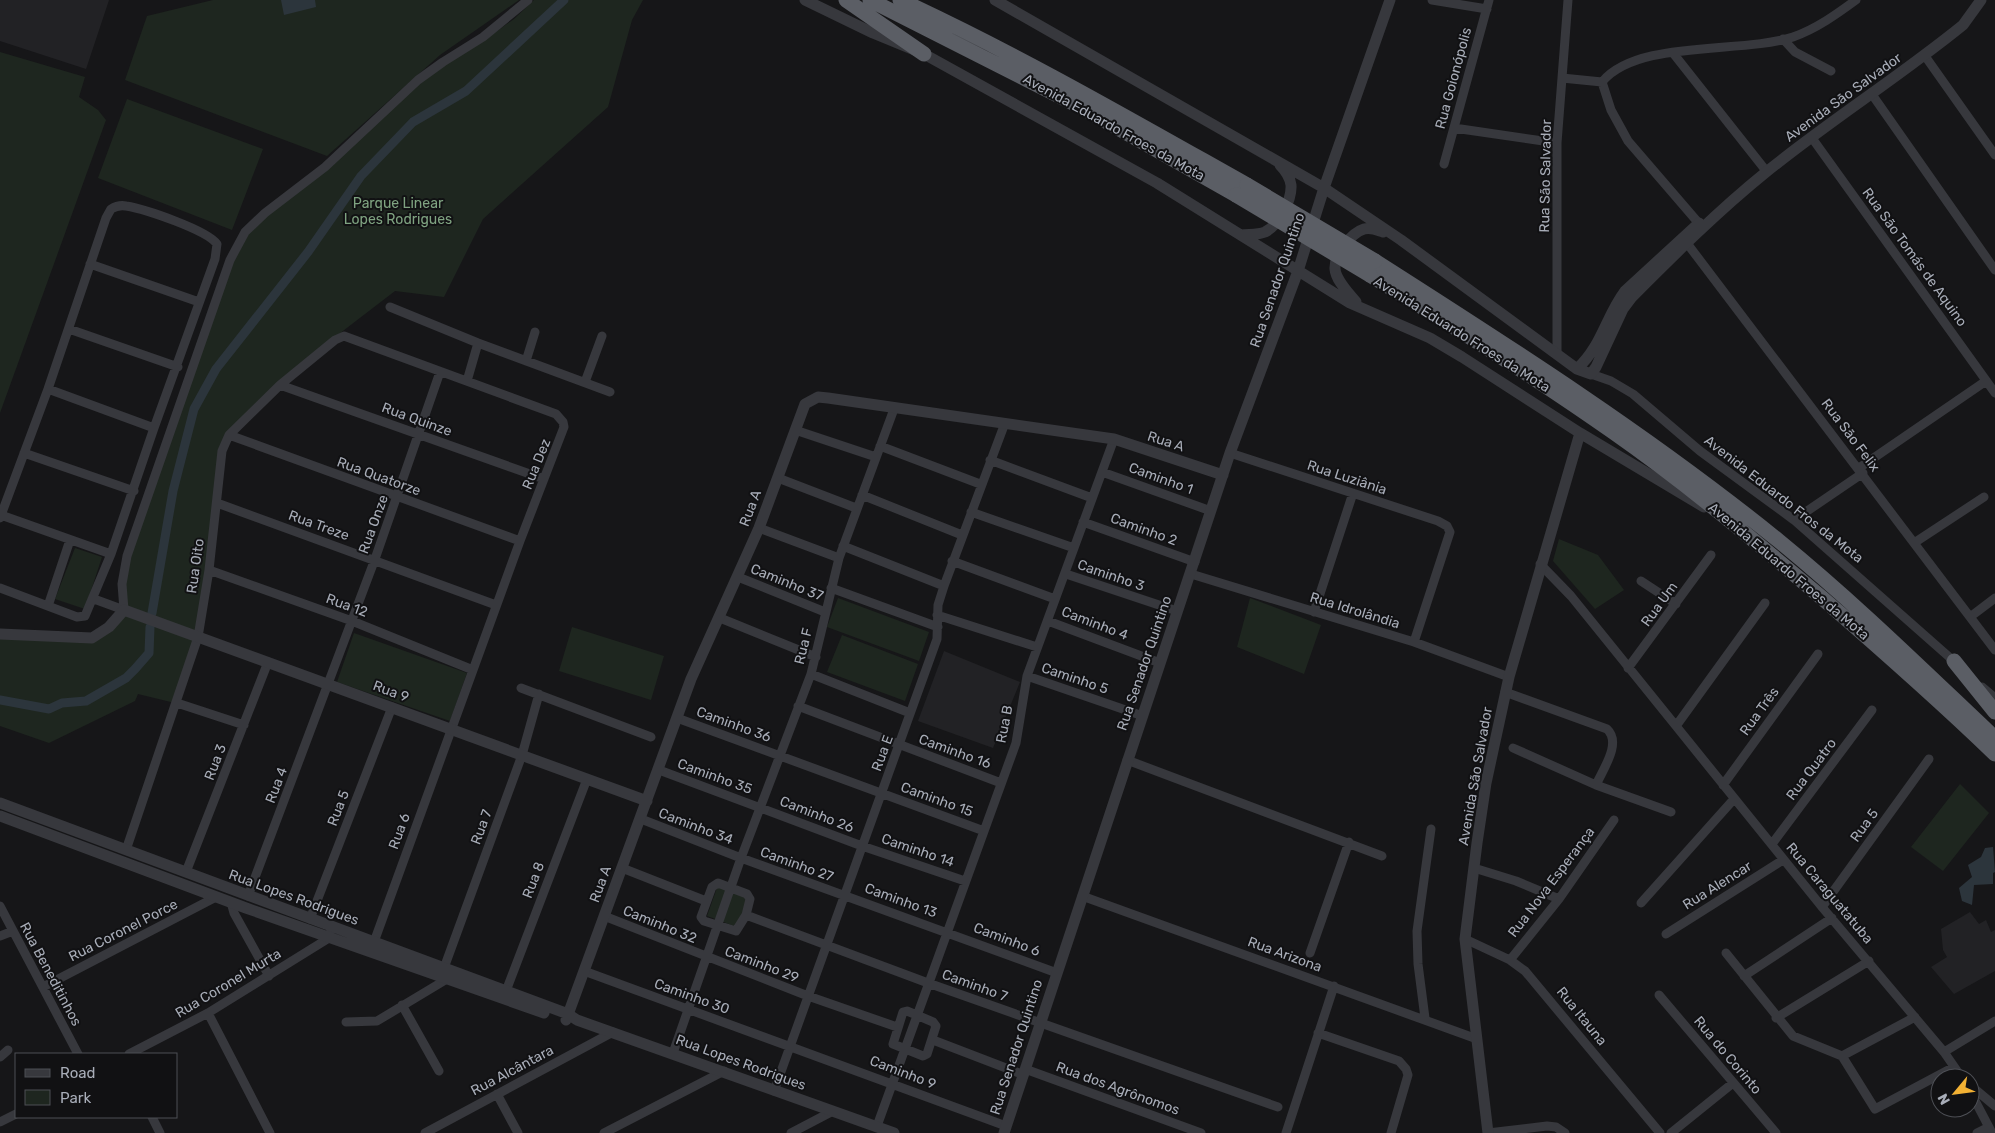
<svg xmlns="http://www.w3.org/2000/svg" width="1995" height="1133" font-family="Rubik,sans-serif">
<style>
.built{fill:#222225}
.green{fill:#1e261f}
.water{fill:#2c353c}
.lines{fill:none;stroke-linecap:round;stroke-linejoin:round}
.canal{stroke:#2c353c;stroke-width:9}
.minor{stroke:#37383d;stroke-width:9}
.tertiary{stroke:#37383d;stroke-width:11}
.trunk{stroke:#5b5e65;stroke-width:15}
.trunk-bridge{stroke:#5b5e65;stroke-width:15}
.labels{text-anchor:middle;stroke-width:4;stroke-linejoin:round;paint-order:stroke}
.street-label{font-size:14px;fill:#a8adb8;stroke:#111113}
.park-label{font-size:14px;fill:#7fa381;stroke:#111113}
</style>
<rect width="100%" height="100%" fill="#161618"/>
<path class="built" d="M0,0H109L86,69L0,41Z
M944,651L1020,682L993,748L918,721Z
M1970,912L1979,924L1986,920L1991,932L1995,930V971L1954,994L1931,967L1947,957L1943,950L1941,929Z"/>
<path class="green" d="M213,0H519L440,55L327,156L125,80L147,16Z
M534,0H643L632,20L608,107L483,219L444,297L395,291L339,334L229,434L223,451L210,571L179,704L138,694L135,701L49,743L0,726V629L90,637L119,615L121,585L231,259L247,232L326,167L421,79L490,36L514,19Z
M0,52L85,77L79,97L98,110L106,120L0,413Z
M127,99L263,149L232,230L98,178Z
M1559,539L1598,555L1624,590L1595,609L1553,561Z
M75,548L102,557L85,609L55,599Z
M838,598L929,632L919,661L827,627Z
M1250,598L1321,625L1304,674L1237,647Z
M572,627L664,656L651,700L559,671Z
M354,633L467,673L450,721L337,682Z
M842,635L918,664L905,701L827,672Z
M1960,784L1989,813L1943,871L1911,847Z
M718,885L748,898L737,927L707,916Z"/>
<path class="water" d="M281,0H315L316,7L284,15Z
M1993,847L1995,872L1993,873V884L1974,885L1972,905L1962,901L1959,888L1972,877L1968,865L1981,857L1985,848Z"/>
<g class="lines">
<path class="canal" d="M152,613L173,491L194,409L216,369L308,252L361,176L413,122L466,91L564,0
M0,700L49,709L62,703L86,701L126,678L135,669L149,653L150,627"/>
<path class="minor" d="M1432,0L1487,9
M1783,39L1795,52L1831,71
M1673,53L1767,172
M1925,56L1995,155
M1562,78L1602,82C1637,39 1742,54 1793,37C1816,29 1837,14 1856,0
M1602,82L1611,110L1628,141L1702,227
M1871,93L1995,270
M1454,128L1557,143
M1812,138L1995,393
M1444,164L1489,0
M1683,238L1995,650
M90,264L199,302
M390,307L478,343L610,392
M69,329L178,367
M1557,353V143L1568,0
M526,361L535,332
M1591,374L1611,381L1633,394L1700,451L1794,520L1956,663
M467,381L478,343
M585,382L602,336
M280,385L544,479
M48,389L154,428
M795,430L876,457
M229,435L520,541
M880,446L980,484
M24,453L134,491
M1230,453L1438,521L1447,526L1450,532L1414,642
M990,460L1092,498
M1859,468L1986,381
M1102,472L1211,511
M778,478L856,508
M862,495L962,535
M217,503L496,605
M971,512L1074,548
M1,515L111,554
M0,518L48,389L106,218L111,209C116,206 121,205 126,206C145,209 207,230 217,244L215,259L154,428L111,554L85,616L77,617L0,588
M1794,520L1863,473
M1083,522L1195,562
M759,528L839,558
M1914,543L1984,497
M843,546L944,586
M952,561L1055,599
M1540,564L1571,596L1676,726
M209,570L352,621L473,670
M1066,574L1177,611
M1191,574L1414,642L1509,677
M738,577L825,612
M1641,581L1676,604
M831,588L938,627
M94,599L124,610L122,584L127,556L230,260L245,232L265,213L325,167L418,80L443,62L483,37L528,0
M1765,603L1676,726L1822,907L1944,1052L1962,1078
M48,606L70,540
M1314,612L1353,493
M937,615L1037,647
M1970,617L1995,598
M720,618L816,657
M1048,621L1160,663
M1628,668L1711,555
M811,674L910,713
M1027,676L1143,716
M1982,687L1995,698
M521,688L651,737
M1505,692L1607,729C1622,743 1603,769 1596,785
M177,703L244,725
M798,706L1001,783
M677,718L984,831
M1513,748L1596,785L1671,812
M1127,760L1382,856
M659,770L862,846L965,881
M1723,785L1818,654
M641,819L741,858L1057,973
M1772,844L1872,710
M126,850L198,637L209,570L222,451L229,435L280,385L335,340L344,336L556,414L563,422L564,427L520,541L374,942
M622,868L706,901
M1474,868L1516,881L1559,899
M186,872L268,662
M718,883L747,894L750,899L746,915L736,931L704,921L701,917L712,887Z
M248,896L375,559L440,372
M1082,896L1477,1039
M231,902L234,913L269,976
M1641,903L1734,799
M0,906L78,1054
M1822,907L1929,759
M746,915L928,983L1278,1107
M604,916L808,996L897,1027
M310,919L392,707
M1666,934L1783,860
M0,936L13,931
M1465,939L1510,960L1525,971L1660,1133
M1310,953L1349,842
M1726,953L1793,1036L1842,1056L1875,1109L1954,1067
M1510,960L1559,899L1614,820
M444,968L522,755L539,694
M584,971L1006,1126
M1744,976L1832,918
M43,987L216,897
M506,991L587,779
M1659,995L1776,1133
M402,1005L439,1071
M907,1011L933,1022L936,1026L927,1054L923,1056L893,1044L903,1012Z
M208,1013L270,1133
M1425,1018L1418,964L1417,931L1431,829
M1776,1018L1869,961
M346,1022L377,1021L447,979
M1318,1033L1399,1061L1406,1069L1408,1075L1391,1133
M933,1040L1024,1075
M1944,1052L1995,1021
M673,1053L741,858L811,674L839,558L894,409
M129,1054L208,1013L329,938L330,933
M1842,1056L1915,1017
M0,1057L8,1050
M1025,1069L1201,1133
M1970,1085L1995,1106
M774,1091L937,639L938,605L944,586L1005,423
M1970,1091L1992,1133
M497,1094L518,1133
M152,1117L160,1133
M0,1122L16,1114
M877,1126L1016,743L1027,676L1114,439
M425,1133L613,1032
M604,1133L724,1071
M791,1133L833,1111
M1286,1133L1334,986
M1488,1133L1547,1126L1556,1127L1565,1133
M1671,1133L1733,1083
M1977,1133L1989,1127"/>
<path class="tertiary" d="M805,0L873,33L924,54L1157,183L1350,303L1430,338L1462,357L1580,433L1704,507
M995,0L1324,188L1401,240L1577,369L1591,374L1596,367L1623,309L1632,297C1675,254 1718,211 1765,173C1829,121 1899,77 1963,25L1981,0
M1241,235C1249,234 1258,235 1265,232C1279,225 1292,200 1291,185C1290,178 1285,170 1280,165
M1356,302C1349,293 1336,281 1335,269C1334,255 1351,233 1364,229C1371,227 1377,230 1383,232
M1577,369C1603,344 1605,318 1625,291L1699,223
M0,634L92,638L109,627L124,610L647,801
M0,803L568,1014L577,1020L894,1133
M0,816L246,908L544,1013
M566,1020L691,679L759,528L805,404L818,397L828,398L1114,439L1223,475
M1004,1133L1230,453L1298,271L1324,188L1390,0
M1488,1133L1465,939L1477,843L1486,783L1509,677L1580,433"/>
<path class="trunk" d="M846,0L924,54
M870,0L1079,106L1236,195
M900,0C1019,55 1133,121 1247,185
M1375,261C1513,349 1652,438 1779,541C1855,603 1924,671 1995,738
M1370,275C1452,325 1534,376 1613,432C1686,483 1754,540 1821,597C1880,648 1939,700 1995,754
M1954,661L1995,712"/>
<path class="trunk-bridge" d="M1247,185L1375,261
M1236,195L1370,275"/>
</g>
<g class="labels">
<g class="street-label">
<text transform="translate(1453 78) rotate(-75)" y="5">Rua Goionópolis</text>
<text transform="translate(1843 97) rotate(-36)" y="5">Avenida São Salvador</text>
<text transform="translate(1114 127) rotate(29)" y="5">Avenida Eduardo Froes da Mota</text>
<text transform="translate(1545 176) rotate(-89)" y="5">Rua São Salvador</text>
<text transform="translate(1915 257) rotate(54)" y="5">Rua São Tomás de Aquino</text>
<text transform="translate(1277 280) rotate(-71)" y="5">Rua Senador Quintino</text>
<text transform="translate(1462 334) rotate(32)" y="5">Avenida Eduardo Froes da Mota</text>
<text transform="translate(417 419) rotate(20)" y="5">Rua Quinze</text>
<text transform="translate(1851 435) rotate(53)" y="5">Rua São Felix</text>
<text transform="translate(1166 441) rotate(18)" y="5">Rua A</text>
<text transform="translate(536 464) rotate(-68)" y="5">Rua Dez</text>
<text transform="translate(379 476) rotate(20)" y="5">Rua Quatorze</text>
<text transform="translate(1347 477) rotate(18)" y="5">Rua Luziânia</text>
<text transform="translate(1161 478) rotate(20)" y="5">Caminho 1</text>
<text transform="translate(1784 499) rotate(38)" y="5">Avenida Eduardo Fros da Mota</text>
<text transform="translate(750 508) rotate(-69)" y="5">Rua A</text>
<text transform="translate(373 524) rotate(-70)" y="5">Rua Onze</text>
<text transform="translate(319 525) rotate(20)" y="5">Rua Treze</text>
<text transform="translate(1144 529) rotate(20)" y="5">Caminho 2</text>
<text transform="translate(195 566) rotate(-82)" y="5">Rua Oito</text>
<text transform="translate(1789 571) rotate(40)" y="5">Avenida Eduardo Froes da Mota</text>
<text transform="translate(1111 575) rotate(19)" y="5">Caminho 3</text>
<text transform="translate(787 582) rotate(22)" y="5">Caminho 37</text>
<text transform="translate(1659 604) rotate(-54)" y="5">Rua Um</text>
<text transform="translate(347 605) rotate(20)" y="5">Rua 12</text>
<text transform="translate(1355 610) rotate(17)" y="5">Rua Idrolândia</text>
<text transform="translate(1095 623) rotate(21)" y="5">Caminho 4</text>
<text transform="translate(803 646) rotate(-76)" y="5">Rua F</text>
<text transform="translate(1144 663) rotate(-71)" y="5">Rua Senador Quintino</text>
<text transform="translate(1075 678) rotate(19)" y="5">Caminho 5</text>
<text transform="translate(391 691) rotate(20)" y="5">Rua 9</text>
<text transform="translate(1759 711) rotate(-54)" y="5">Rua Três</text>
<text transform="translate(734 724) rotate(20)" y="5">Caminho 36</text>
<text transform="translate(1004 724) rotate(-79)" y="5">Rua B</text>
<text transform="translate(955 751) rotate(20)" y="5">Caminho 16</text>
<text transform="translate(882 753) rotate(-70)" y="5">Rua E</text>
<text transform="translate(215 762) rotate(-69)" y="5">Rua 3</text>
<text transform="translate(1811 769) rotate(-53)" y="5">Rua Quatro</text>
<text transform="translate(715 776) rotate(20)" y="5">Caminho 35</text>
<text transform="translate(1475 776) rotate(-80)" y="5">Avenida São Salvador</text>
<text transform="translate(276 785) rotate(-69)" y="5">Rua 4</text>
<text transform="translate(937 799) rotate(20)" y="5">Caminho 15</text>
<text transform="translate(338 808) rotate(-69)" y="5">Rua 5</text>
<text transform="translate(817 814) rotate(21)" y="5">Caminho 26</text>
<text transform="translate(1864 825) rotate(-54)" y="5">Rua 5</text>
<text transform="translate(696 826) rotate(21)" y="5">Caminho 34</text>
<text transform="translate(481 827) rotate(-70)" y="5">Rua 7</text>
<text transform="translate(399 831) rotate(-70)" y="5">Rua 6</text>
<text transform="translate(918 850) rotate(19)" y="5">Caminho 14</text>
<text transform="translate(797 864) rotate(20)" y="5">Caminho 27</text>
<text transform="translate(533 880) rotate(-69)" y="5">Rua 8</text>
<text transform="translate(1551 882) rotate(-53)" y="5">Rua Nova Esperança</text>
<text transform="translate(600 884) rotate(-70)" y="5">Rua A</text>
<text transform="translate(1717 885) rotate(-32)" y="5">Rua Alencar</text>
<text transform="translate(1830 893) rotate(50)" y="5">Rua Caraguatatuba</text>
<text transform="translate(294 897) rotate(20)" y="5">Rua Lopes Rodrigues</text>
<text transform="translate(901 900) rotate(20)" y="5">Caminho 13</text>
<text transform="translate(660 924) rotate(22)" y="5">Caminho 32</text>
<text transform="translate(123 930) rotate(-27)" y="5">Rua Coronel Porce</text>
<text transform="translate(1007 939) rotate(21)" y="5">Caminho 6</text>
<text transform="translate(1285 954) rotate(20)" y="5">Rua Arizona</text>
<text transform="translate(762 964) rotate(21)" y="5">Caminho 29</text>
<text transform="translate(51 974) rotate(62)" y="5">Rua Beneditinhos</text>
<text transform="translate(228 983) rotate(-31)" y="5">Rua Coronel Murta</text>
<text transform="translate(975 985) rotate(20)" y="5">Caminho 7</text>
<text transform="translate(692 996) rotate(20)" y="5">Caminho 30</text>
<text transform="translate(1582 1016) rotate(51)" y="5">Rua Itauna</text>
<text transform="translate(1016 1047) rotate(-72)" y="5">Rua Senador Quintino</text>
<text transform="translate(1728 1055) rotate(50)" y="5">Rua do Corinto</text>
<text transform="translate(741 1062) rotate(20)" y="5">Rua Lopes Rodrigues</text>
<text transform="translate(512 1070) rotate(-28)" y="5">Rua Alcântara</text>
<text transform="translate(903 1072) rotate(21)" y="5">Caminho 9</text>
<text transform="translate(1118 1088) rotate(20)" y="5">Rua dos Agrônomos</text>
</g>
<g class="park-label">
<text x="398" y="208">Parque Linear<tspan x="398" dy="16">Lopes Rodrigues</tspan></text>
</g>
</g>
<rect x="15" y="1053" width="162" height="65" fill="#111113" stroke="#4d4f55"/>
<rect x="25" y="1069" width="25" height="8" fill="#37383d" stroke="#4d4f55"/>
<text x="60" y="1078" font-size="15" fill="#a8adb8">Road</text>
<rect x="25" y="1090" width="25" height="15" fill="#1e261f" stroke="#4d4f55"/>
<text x="60" y="1103" font-size="15" fill="#a8adb8">Park</text>
<g transform="translate(1955 1093) rotate(241)"><circle r="24" fill="#111113" stroke="#4d4f55"/>
<path d="M0-4L9 19L0 12L-9 19Z" fill="#f2b134"/>
<text y="-8" font-size="14" font-weight="bold" text-anchor="middle" fill="#a8adb8">N</text>
</g>
</svg>
